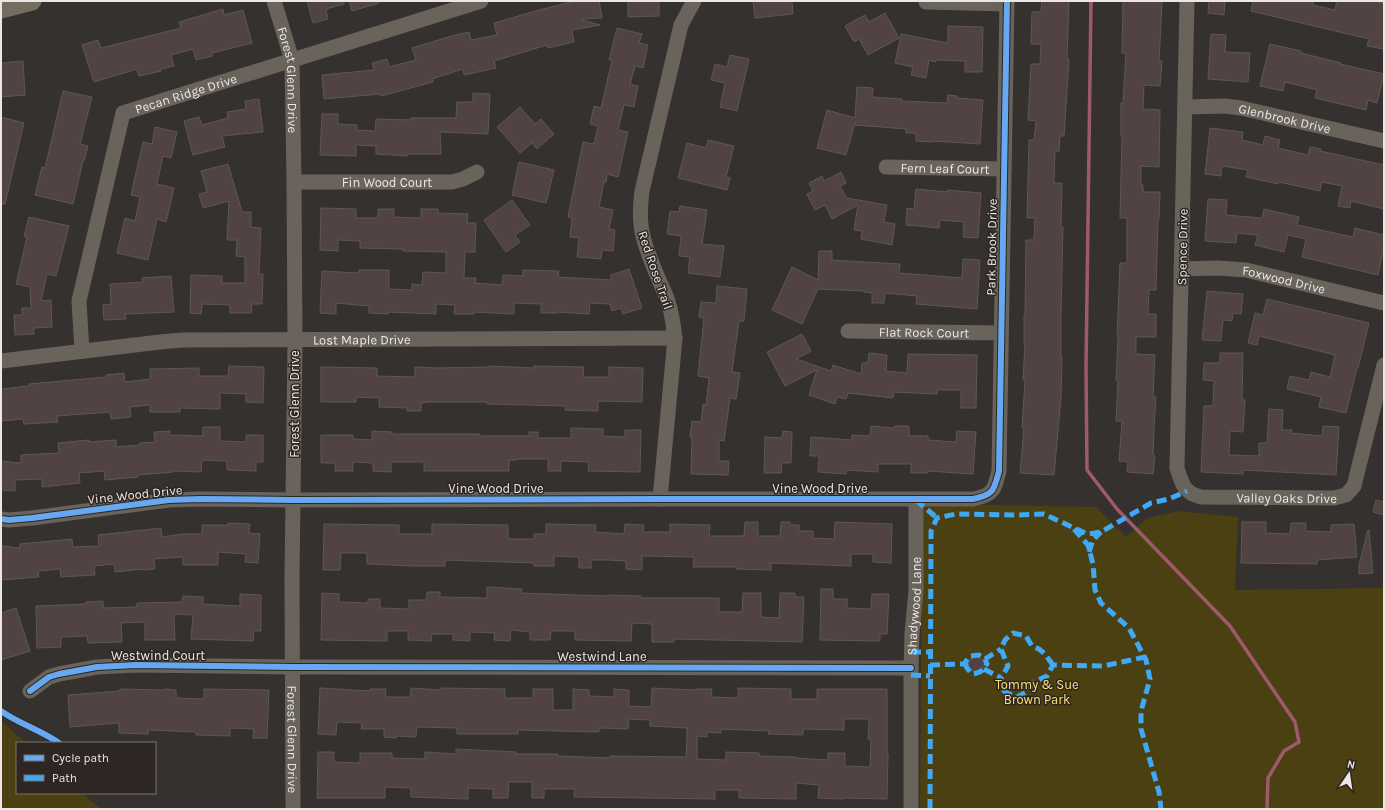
<svg xmlns="http://www.w3.org/2000/svg" width="1385" height="810" font-family="Karla,sans-serif">
<style>
.green{fill:#4a4012}
.lines{fill:none;stroke-linecap:round;stroke-linejoin:round}
.stream{stroke:#9f5a69;stroke-width:3.5}
.building{fill:#514341;stroke:#5c5858;fill-rule:evenodd}
.minor{stroke:#69635b;stroke-width:15}
.major{stroke:#756c61;stroke-width:19}
.quiet{stroke:#3fa9f5;stroke-width:5;stroke-dasharray:10 5;stroke-linecap:butt}
.cycleway-casing{stroke:#2d2622;stroke-width:8}
.cycleway{stroke:#66a8f1;stroke-width:6}
.labels{text-anchor:middle;stroke-width:3;stroke-linejoin:round;paint-order:stroke}
.street-label{font-size:13px;fill:#ece7e5;stroke:#2d2622}
.park-label{font-size:13px;fill:#fee177;stroke:#2d2622}
</style>
<rect width="100%" height="100%" fill="#34312f"/>
<path class="green" d="M922,505H996L1096,507L1126,537L1147,518L1179,511L1238,517L1235,590L1384,588V809H920Z
M1,721L26,743H17V793H82L101,809H1Z"/>
<g class="lines">
<path class="stream" d="M1091,1L1086,368L1087,470L1117,509L1230,626L1295,722L1299,742L1284,751L1268,778L1267,809"/>
</g>
<path class="building" d="M307,1H344V4L326,9L328,19L313,23Z
M349,1H378L379,3L352,11Z
M575,1H599L602,18L583,19L582,20L600,25L572,30L574,42L548,48L547,45L494,61L496,68L464,75L463,69L432,79L433,82L381,96L380,94L324,99L322,75L374,70L372,63L387,59L389,67L416,60L412,48L455,35L469,32L471,40L497,35L494,23L539,10Z
M628,1H659V16L628,17Z
M753,1H792L793,14L755,18Z
M1042,1H1069L1067,59H1069L1064,136H1060L1059,151H1055L1054,183H1062L1061,227H1063L1061,315V358H1062L1061,398L1054,475L1020,473L1024,428H1022L1025,380H1023L1025,343H1024V315H1025L1026,240H1034L1035,218H1027L1029,140H1034L1036,121L1028,120L1031,64H1040L1041,44H1031L1032,12H1041Z
M1123,1H1162L1159,61H1162L1160,86L1144,85L1143,109L1160,110L1159,167L1141,166V185H1143V192H1160L1159,219H1158L1156,290H1149L1148,314H1156V337H1136V354L1155,355L1153,397H1156L1154,428L1153,454L1155,456L1153,474L1127,472L1128,462L1119,461L1122,421H1116L1118,381L1116,380L1118,336H1117L1120,263H1127V218H1120L1122,136H1121V103H1123L1126,53H1122Z
M1209,1H1225L1224,15L1208,13Z
M1253,1H1313V5L1335,10L1337,1H1375L1384,3V49L1367,46L1369,39L1251,11Z
M223,9L224,15L243,10L252,43L212,53V56L196,60L193,49L171,55L174,66L161,69V71L139,76L137,69L94,82L82,45L98,40L101,48L181,28L179,22Z
M885,13L899,38L868,55L859,39L854,42L845,26L865,15L869,22Z
M948,26L983,27L982,72H965V61L936,60V62L929,60L926,78L911,75L913,67L895,63L901,34L948,43Z
M617,28L642,34L639,43L648,45L643,68L635,66L630,84L638,86L634,107L624,105L618,130L628,132L618,177L607,174L606,182H604L599,207L613,210L609,229L615,230L613,251L602,250L601,259L577,257L579,238L570,237L572,218L568,217L583,142L594,144L598,126L590,124L594,106L601,108L612,60H609Z
M1211,34L1226,35L1225,52L1250,53L1248,82L1208,79Z
M1270,44L1301,51V53L1341,63L1340,64L1384,74L1377,103L1368,100L1366,110L1315,98L1317,90L1285,82L1283,91L1260,86Z
M730,55L749,59L737,111L720,107L725,83L711,80L715,64L727,67Z
M23,61L25,95L1,97V63Z
M857,87L873,88L872,97L902,99V101L947,103L948,95L957,96V98L983,100L980,144L933,141V142L916,141V133H906V129L855,125V123L846,155L817,148L827,110L855,118Z
M63,91L92,97L80,144L88,146L84,161H83L73,204L35,195L42,167L45,168Z
M473,93L490,94L488,134L440,132L441,154H407V156L376,154V146L356,145V156L320,155L322,114H338V124L357,125V130L375,131L376,119L411,120V118H456L457,102H473Z
M259,99L263,132L222,136L225,147L193,155L184,121L199,117L202,125L228,118L227,112L246,109L245,101Z
M520,107L535,124L541,119L554,134L537,149L532,143L520,153L497,127Z
M1,117L24,123L5,204H1Z
M155,127L177,132L171,158L163,156L157,184L174,188L166,222L157,219L148,260L117,253L125,218L135,221L140,197L131,195L143,142L152,144Z
M1210,128L1243,132L1242,140L1263,145L1265,136L1280,140L1278,148L1308,155L1310,147L1321,149L1320,151L1384,165V209L1351,201L1350,208L1338,206L1342,186L1322,182L1320,191L1279,182L1278,184L1246,177L1248,170L1222,166L1221,176L1205,174Z
M708,140L734,146L726,177L730,178L727,190L678,178L687,143L706,148Z
M519,162L554,170L546,203L512,195Z
M228,164L242,212H251V227L261,228L259,274H263L262,304H252L251,313H230V305L202,304L201,314L190,313L191,275L222,276V283H245V257L236,256L237,240H227L229,201L203,208L199,194L207,192L201,171Z
M841,172L846,183L840,186L847,198L887,205L884,222L895,224L892,245L861,239L862,231L854,230L858,205L832,219L825,205L815,210L807,194L813,191L809,183L822,176L824,181Z
M916,189L947,192V190L981,193L978,238L963,237L964,222L940,220L939,228L906,225L907,208L914,209Z
M1208,199L1227,200L1226,215L1262,218L1264,209L1299,217L1297,225L1353,237L1355,228L1384,235V247L1378,275L1302,257L1306,239L1288,235L1284,252L1255,245L1258,235L1237,233L1236,243L1205,241Z
M512,200L530,225L515,235L520,242L506,252L484,220Z
M680,206L707,210L702,244L724,246L720,277L688,273L690,257L679,256L681,236L667,234L670,211L679,212Z
M321,208L356,209V218H378V209H394V217L421,218V209H438V213L468,214L467,223H476L475,252H465L464,278H476L475,283L502,285L503,275L523,276V270L559,271L558,277L611,280V275L629,269L642,308L623,314L621,308L612,311L610,304L590,303L589,314L557,312V313H541V304L514,303V314L474,312V314H454L455,305L436,304V314L388,312V314L369,313V306L336,303V314L320,313L322,271L359,273V270H389V289L412,290V284L422,285L423,272L446,273V252L403,251V249L360,248V241L338,240V251L320,250Z
M29,217L69,226L56,276L47,274L41,301L51,300L52,327L34,328V334L15,335L14,315H22V308H31L30,287L16,284L27,237L24,236Z
M819,251H832V260L900,264L899,273L962,278L963,259L980,260L977,309L916,304L917,296L885,293L884,303H872V293L864,292V291L818,289L802,324L772,310L792,267L818,280Z
M171,276L174,312L125,314L126,319L104,320L103,305L111,304L110,284L143,282L142,278Z
M717,286L747,289L744,321H739L732,372L740,373L736,399L730,398L724,441L719,440V461H729L728,475L691,474L692,437H690L692,421L701,422L703,404L706,405L709,378L698,376L704,318L699,317L701,302L716,303Z
M1207,291L1243,294L1241,314L1233,313L1232,321L1223,320L1221,341L1202,340Z
M1267,299L1369,323L1358,368H1357L1346,413L1319,407L1321,397L1287,389L1290,376L1309,380L1311,372L1330,377L1335,355L1259,336L1257,345L1248,343L1255,313L1263,315Z
M802,334L811,351L796,359L831,371L833,365L861,374L862,363H868L869,353L887,355L886,371L907,373L908,354L977,355L976,408H961V390H937V394L894,392L893,398L848,393L846,399L837,397L835,404L809,395L817,370L785,386L767,352Z
M1220,353H1243L1242,400H1245L1243,432L1230,431L1229,455L1259,456V443H1267L1269,409L1283,410L1282,430H1292L1291,433L1322,436L1323,426L1339,427L1336,475L1243,470V474L1201,472L1204,406H1213L1214,381L1203,380L1204,363H1220Z
M229,366L264,367L263,403L246,402V394L220,393V409L180,408V412H150V405L130,407L131,417L111,419L110,412L57,416L58,422L24,424L23,419L1,421V389L29,386V384L106,377V375L124,373L125,382L150,379V369L199,368V376H228Z
M488,366L534,368V366L584,367L583,377H609V367L643,368L642,402L598,401V411L565,410L566,406L487,404V402H429L421,403V411H407V408L379,407V398L356,397V402H321V367L377,368V376L415,377V367L438,368L488,367Z
M871,426L895,428V426H909V436H928V440L956,442L957,431L976,432L973,474L928,471V473H911V464H878V472L846,470V474L818,472L819,456H810L811,437L852,440V435L870,436Z
M203,427H220V441L246,442V435H263V462H256V471L227,470V461L202,460L201,472L173,471V472L138,475V477L105,480L104,471L79,473L80,483L42,487V479L15,480V491L1,490V461L21,463V455L59,453L58,443L89,440V442L116,440V447L140,445V443L155,442L154,432L170,431V435L203,436Z
M571,428L603,429V436L625,437V430H641L640,472L588,471L589,462L561,461V471H548V459H517V460H509V471H424V462H391V472L373,471V463L353,462V471H335V463H321V435H353V439L372,440V431L392,432V434H480V436H529V432H538V438H571Z
M783,431L792,432L791,463H782L781,473H764L765,437L782,438Z
M1376,500L1384,502V515L1373,512Z
M745,522H758V536H780L781,522H790V525H799V531H813V538L834,539L835,522L892,524L891,563L873,562V554H851V566L771,563V570L736,569V567H693L694,557L642,556V570L626,569V561L608,560H591V568H579V557L554,556V566H534V563L445,560V566H412L367,564V553H341L340,570H323L324,524L399,525V534H432V524L508,525V539H534V534H546V524L596,525L595,532L624,534L625,524L644,525L643,532H670V524L710,525L709,536H744Z
M1242,522H1266V533L1290,534L1291,523H1306V531L1331,532V525L1354,524L1357,557L1317,560V564L1241,563Z
M228,523L250,524L249,533L260,534L258,563L245,562L246,554L218,552V565H183V557L154,559L155,569L144,570L143,569L115,572L114,564L94,566L95,575L61,577L60,569L38,571L39,577L1,580V546L20,548V544L72,539L73,547L99,546L98,535L161,528L162,537L183,534H202V525H228Z
M1368,530H1369L1373,573L1359,574V565Z
M487,587L522,589L521,593L607,596V595L641,596V598H719V612H742L743,593H761V617L779,618L780,593H795V597H804L802,642L674,639V642H652V624L632,623L631,641L575,640V631H551L550,640H530V632L511,630L510,641L494,640L495,633L470,632V641L453,640V634H432L431,641L408,640V631H387V641L321,640L322,593L339,594V602L368,603V599H380V608L409,609V600H426L427,592H440V597L487,598Z
M821,589H833V599H847V608L871,609L872,594H889L887,634H880V641L820,640Z
M240,594L261,595V631H254L253,641L191,639L193,615L174,614L175,640H145V622L121,623L122,642L88,643L87,636L61,637V647L37,648L36,606L86,604V602L103,601V608L137,607V603L182,602L183,596L203,597V604L240,606Z
M16,608L30,651L1,660V613Z
M976,656L983,660V668L975,673L968,667L969,660Z
M320,688L370,691V689H386L385,697H410L411,688L441,690V688L505,689V698H533V689H553V710H573V689L589,690V696L614,697V689L629,690V706L651,707L652,688L695,690L696,689H712L711,697L738,698V688L791,689V699H817V689H887V754H888L887,799L843,798V799L818,798L819,785L796,783V799L739,798V790H715V799L574,797L575,789H544V798H532V782H509L508,798H493V789L468,788V799L411,797V788L385,787V798H317L318,752H334V762L360,763V753H392V758L425,759V752L456,754V749L516,752V754H558V756L610,758V756L686,757L687,736V728L650,726V720L629,719L628,729L599,728V732L518,730V734H457V728L417,727L416,737L396,736V738L384,737V729H361L362,723L337,722L336,735L318,734ZM844,719H869L868,739H871L870,767L845,766V753H828V760L796,758V757L759,756V753L726,752V760L697,759V736L707,737V732L721,733V729L769,731L768,734L803,735V729L844,730Z
M120,689L164,690V689L176,690V698L204,699V689L269,690L267,738H253L254,729L230,728V736L196,735V732L148,730V734L119,733V723L70,727L68,695L120,691Z"/>
<g class="lines">
<g class="minor">
<path id="s1" d="M274,1L292,60L294,182L295,340L292,578L293,809"/>
<path id="s2" d="M1187,1L1177,468C1182,484 1184,493 1201,497L1334,498L1346,495L1354,486L1384,365"/>
<path d="M926,2L1007,4"/>
<path id="s3" d="M1185,107L1224,106L1241,108L1384,141"/>
<path id="s4" d="M886,167L1004,169"/>
<path id="s5" d="M294,182H452L463,179L477,172"/>
<path id="s6" d="M1181,269L1217,268L1246,270L1384,303"/>
<path id="s7" d="M848,331L1001,333"/>
<path id="s8" d="M82,351L79,301L123,113L481,1"/>
<path id="s9" d="M1,361L160,342L183,340L675,338"/>
<path d="M660,499L675,338C673,324 672,310 666,296C658,277 648,257 643,236C639,221 640,206 642,191L681,25L694,1"/>
<path d="M1,519L9,520L32,518L169,500L200,499L293,500L660,499H973C994,495 994,490 999,471L1007,1"/>
<path d="M30,691L49,677L59,674L97,667L136,665L293,667L911,668"/>
<path id="s10" d="M911,809V668L912,634L916,590V499"/>
</g>
<path class="major" d="M1,9L32,1"/>
<path class="quiet" d="M916,500L937,518
M1074,529L1088,545L1093,564L1095,590L1101,603L1129,628L1146,660L1150,679L1141,711V729L1159,792L1161,809
M1089,552L1093,540L1101,532
M911,652H930
M965,663L967,668L972,674C980,673 983,671 987,664L985,659
M930,665L964,664L970,656L979,655L985,659L1001,649
M1053,665L1045,654L1039,649L1032,646L1026,636L1013,633L1005,640L1001,649L1008,666L999,682L1005,692L1017,697L1028,691L1034,682L1047,676L1053,665L1103,666L1145,657
M984,669L1001,678
M911,675L930,676
M930,809L931,531L937,518L956,514L1017,515L1044,514L1087,534L1101,532L1151,503L1169,499L1187,491"/>
<defs>
<path id="cycleway" d="M1,519L9,520L32,518L169,500L200,499L293,500L660,499H973C994,495 994,490 999,471L1007,1
M30,691L49,677L59,674L97,667L136,665L293,667L911,668
M1,711C19,724 41,730 59,743"/>
</defs>
<use href="#cycleway" class="cycleway-casing"/>
<use href="#cycleway" class="cycleway"/>
</g>
<g class="labels">
<g class="street-label">
<text dy="5" stroke="none"><textPath href="#s1" startOffset="81">Forest Glenn Drive</textPath></text>
<text dy="5" stroke="none"><textPath href="#s8" startOffset="309">Pecan Ridge Drive</textPath></text>
<text dy="5" stroke="none"><textPath href="#s3" startOffset="101">Glenbrook Drive</textPath></text>
<text dy="5" stroke="none"><textPath href="#s4" startOffset="59">Fern Leaf Court</textPath></text>
<text dy="5" stroke="none"><textPath href="#s5" startOffset="93">Fin Wood Court</textPath></text>
<text transform="translate(991 247) rotate(-89)" y="5">Park Brook Drive</text>
<text transform="translate(1182 247) rotate(-89)" y="5">Spence Drive</text>
<text transform="translate(656 270) rotate(71)" y="5">Red Rose Trail</text>
<text dy="5" stroke="none"><textPath href="#s6" startOffset="104">Foxwood Drive</textPath></text>
<text dy="5" stroke="none"><textPath href="#s7" startOffset="76">Flat Rock Court</textPath></text>
<text dy="5" stroke="none"><textPath href="#s9" startOffset="362">Lost Maple Drive</textPath></text>
<text transform="translate(294 404) rotate(-90)" y="5">Forest Glenn Drive</text>
<text x="496" y="493">Vine Wood Drive</text>
<text x="820" y="493">Vine Wood Drive</text>
<text transform="translate(135 494) rotate(-6)" y="5">Vine Wood Drive</text>
<text dy="5" stroke="none"><textPath href="#s2" startOffset="593">Valley Oaks Drive</textPath></text>
<text dy="5" stroke="none"><textPath href="#s10" startOffset="203">Shadywood Lane</textPath></text>
<text x="158" y="660">Westwind Court</text>
<text x="602" y="661">Westwind Lane</text>
<text dy="5" stroke="none"><textPath href="#s1" startOffset="741">Forest Glenn Drive</textPath></text>
</g>
<g class="park-label">
<text x="1037" y="689">Tommy &amp; Sue<tspan x="1037" dy="15">Brown Park</tspan></text>
</g>
</g>
<rect width="1385" height="810" fill="none" stroke="#ece7e5" stroke-width="4"/>
<rect x="16" y="742" width="140" height="52" fill="#2d2622" stroke="#797370"/>
<rect x="24" y="755" width="20" height="6" fill="#66a8f1" stroke="#797370"/>
<text x="52" y="762" font-size="12" fill="#ece7e5">Cycle path</text>
<rect x="24" y="775" width="20" height="6" fill="#3fa9f5" stroke="#797370"/>
<text x="52" y="782" font-size="12" fill="#ece7e5">Path</text>
<g transform="translate(1349 774) rotate(13)" stroke="#2d2622" stroke-width="3" paint-order="stroke">
<path d="M0-3L7 15L0 10L-7 15Z" fill="#ece7e5"/>
<text y="-6" font-size="11" font-weight="bold" text-anchor="middle" fill="#ece7e5">N</text>
</g>
</svg>
